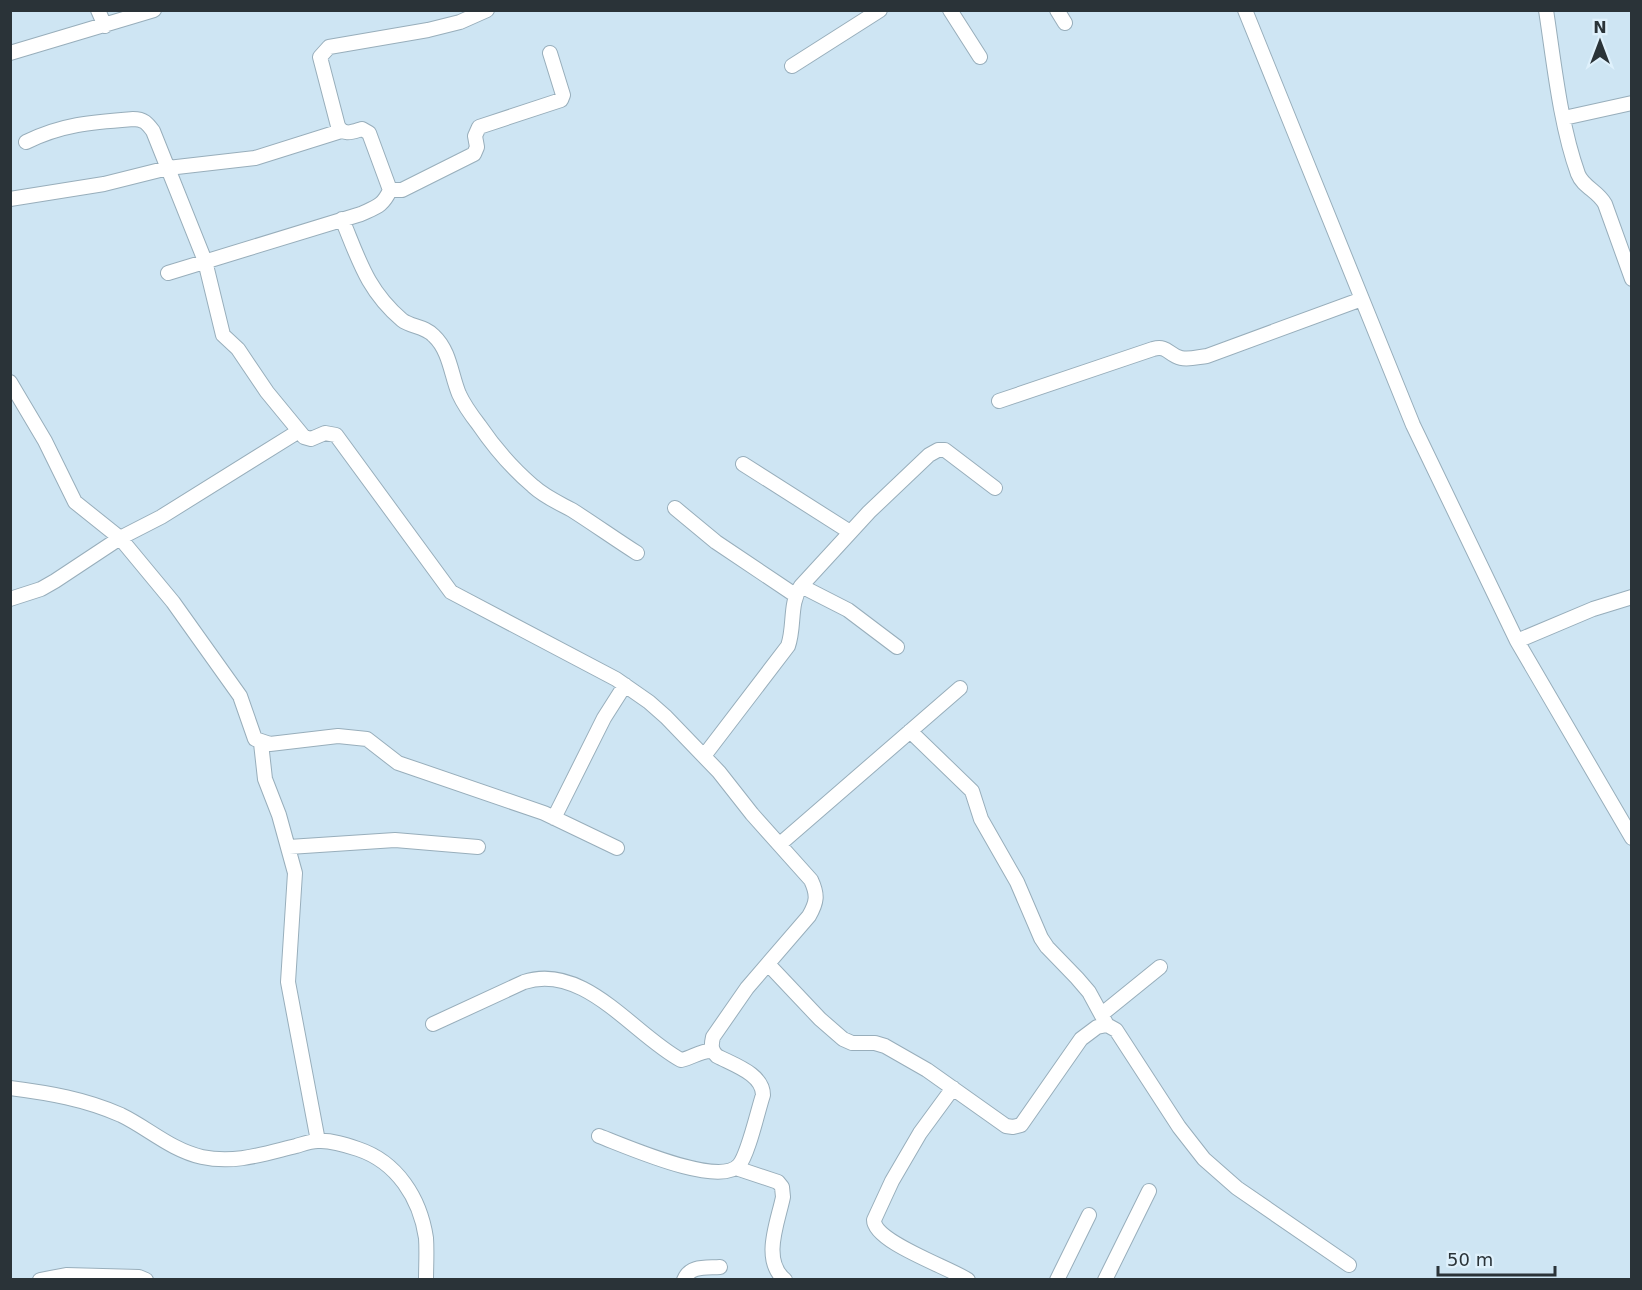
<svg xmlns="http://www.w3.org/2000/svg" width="1642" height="1290" font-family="'DejaVu Sans',sans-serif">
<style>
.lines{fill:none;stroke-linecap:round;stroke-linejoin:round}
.street-casing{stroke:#98aebb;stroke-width:16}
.street{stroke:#fff;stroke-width:14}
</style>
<rect width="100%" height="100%" fill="#cee5f3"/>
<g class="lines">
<defs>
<path id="street" d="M98,10L105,26
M487,10L460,22L428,30L329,47L320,57L338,126C344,136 352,132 362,129L369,133L390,190H402L474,154L477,147L475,136L479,127L561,100L563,95L550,53
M950,10L980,57
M1057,10L1065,23
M1245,10L1413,425L1517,641L1632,838
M1546,10C1554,62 1560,124 1578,174C1583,187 1598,191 1605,204L1632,279
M10,53L154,10
M792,66L880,10
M1564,118L1632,103
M26,142C62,124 93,122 133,119C144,119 147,123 153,131L205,261L223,335L238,349L267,392L304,437L311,439L325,433L336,435L451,592L616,679L649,702L666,717L719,772L752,814L811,880C818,895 817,902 809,916L747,988L713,1037C711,1046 711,1050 717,1056C734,1065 763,1074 763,1095C758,1110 748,1155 739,1165C719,1188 626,1146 599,1136
M10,199L104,184L168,168L255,158L341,131
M342,219C359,260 367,290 402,320C411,327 425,326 434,336C450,351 451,375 459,394C464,405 472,416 479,425C494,447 513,469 533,486C545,497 559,503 572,510C594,524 615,539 637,553
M168,273L361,214C376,207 383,206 390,190
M10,382L45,441L75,502L120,538L173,602L240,696L255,739L270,744L338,736L367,739L398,763L544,813L617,848
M999,401L1153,349C1168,345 1168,355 1181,358C1189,360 1198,357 1207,356L1362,299
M743,464L850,532
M675,508L716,542L795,595
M801,586L848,610L897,647
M10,599L41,589L55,581L120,538L161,517L299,431
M1517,641L1593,609L1632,597
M910,731L972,791L981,819L1017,882L1041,938L1047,947L1077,978L1089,992L1107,1025
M261,743L265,779L279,815L295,873L288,982L318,1141
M704,756L788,646C795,626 789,604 801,586L869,512L929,455L938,450H945L995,488
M554,818L604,718L625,685
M780,844L960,688
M289,847L395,840L478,847
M768,964L820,1019L843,1039L852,1043H875L885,1046L927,1070L1006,1126L1013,1127L1021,1125L1081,1039L1097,1027L1107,1025L1116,1030L1179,1127L1204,1159L1237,1188L1349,1265
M1102,1014L1160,967
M433,1024L524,982C584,962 634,1035 681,1060C692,1058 701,1050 712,1051
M10,1088C49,1093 85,1099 121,1115C148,1128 171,1150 202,1157C235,1164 263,1154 296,1146C303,1144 310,1141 318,1141C331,1140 346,1145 358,1149C397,1162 420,1198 426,1238C427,1252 426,1266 426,1280
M953,1088L920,1133L892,1181L874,1220C874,1242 948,1267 968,1280
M736,1168L778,1182L782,1187L783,1197C778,1222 761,1260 785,1280
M40,1280L66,1275L139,1277L146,1280
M684,1280C690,1265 706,1268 720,1267
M1057,1280L1089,1215
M1105,1280L1149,1191"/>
</defs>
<use href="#street" class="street-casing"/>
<use href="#street" class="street"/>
</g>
<rect width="1642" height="1290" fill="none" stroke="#2a3338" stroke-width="24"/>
<g transform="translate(1600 42)" stroke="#dff1fc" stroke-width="4.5" paint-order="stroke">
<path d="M0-4.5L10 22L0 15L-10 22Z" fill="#2a3338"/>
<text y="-9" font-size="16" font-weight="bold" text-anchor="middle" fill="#2a3338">N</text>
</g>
<path d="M1438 1266v9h117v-9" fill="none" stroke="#2a3338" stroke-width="3"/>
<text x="1447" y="1266" font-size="18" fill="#2a3338" stroke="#dff1fc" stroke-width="4.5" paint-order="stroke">50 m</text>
</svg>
